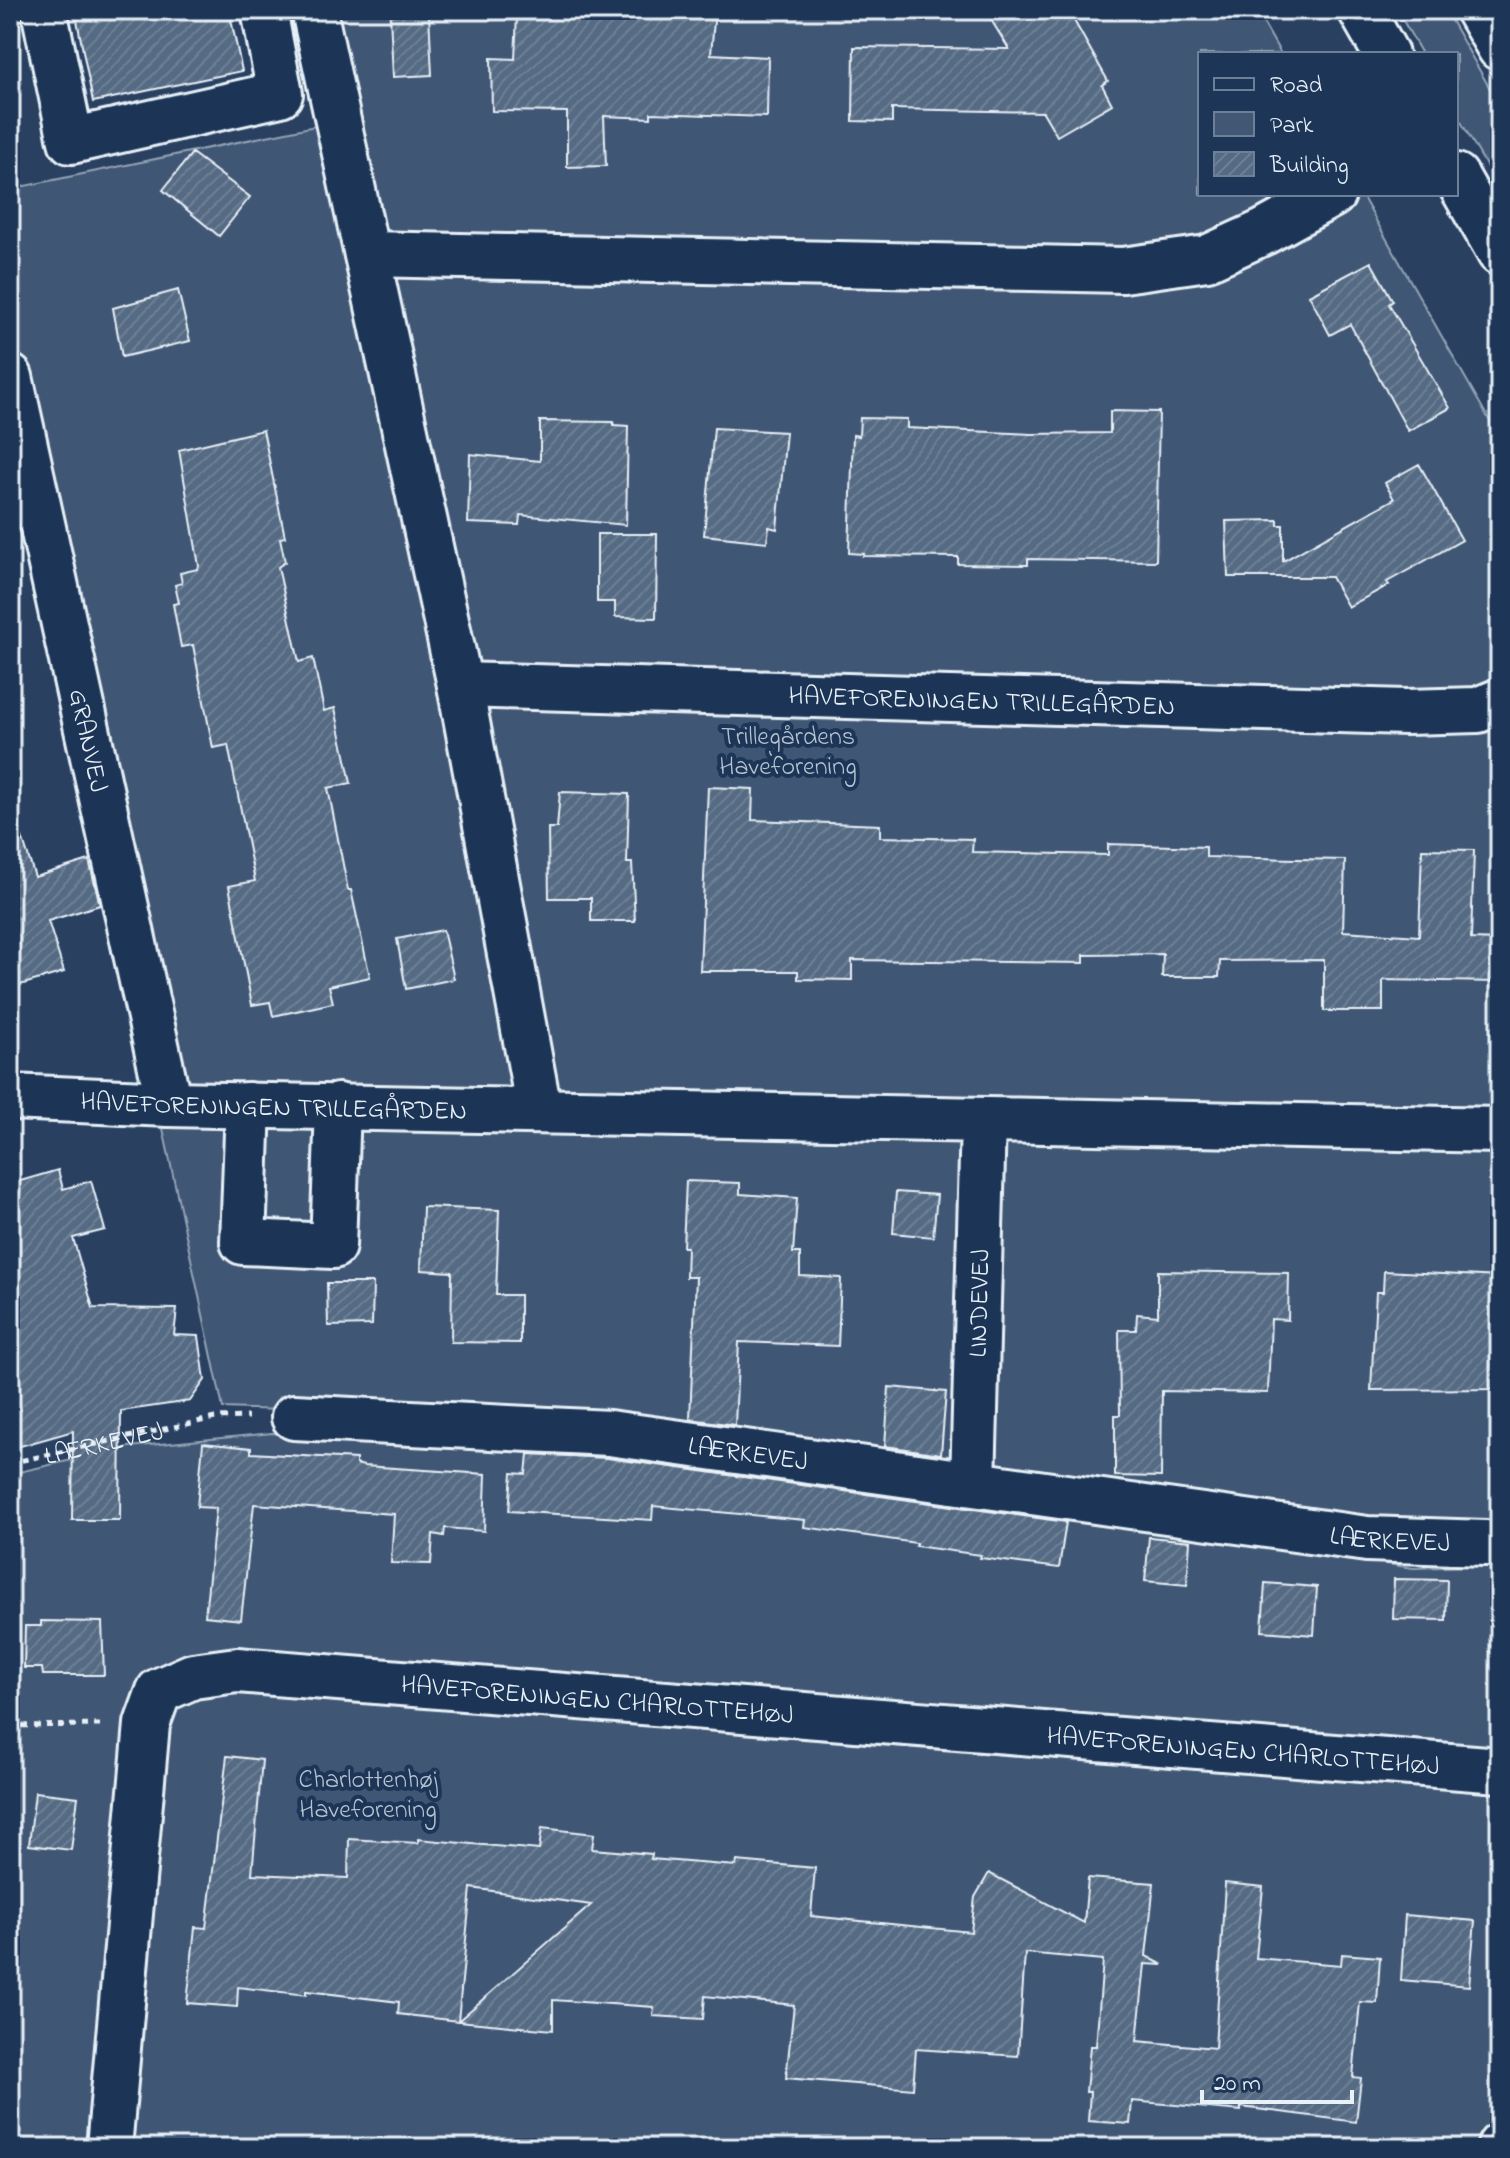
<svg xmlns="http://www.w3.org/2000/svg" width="1510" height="2158" font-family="'Indie Flower',sans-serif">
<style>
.green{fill:#415774;stroke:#94a4b6;stroke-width:2}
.building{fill:url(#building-hatch);stroke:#e8f1f8;stroke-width:2}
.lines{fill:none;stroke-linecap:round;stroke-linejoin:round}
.minor-casing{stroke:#e8f1f8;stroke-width:50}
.major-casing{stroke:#e8f1f8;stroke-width:50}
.path{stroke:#e8f1f8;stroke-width:5;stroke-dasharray:6 6;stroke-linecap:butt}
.minor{stroke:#1d3557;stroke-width:44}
.major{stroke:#1d3557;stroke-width:44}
.labels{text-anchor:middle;stroke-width:8;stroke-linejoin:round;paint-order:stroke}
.street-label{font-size:26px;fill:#e8f1f8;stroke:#1d3557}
.park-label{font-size:26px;fill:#b6c3d0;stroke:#1d3557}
</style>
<defs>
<pattern id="building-hatch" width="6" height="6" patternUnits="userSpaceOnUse" patternTransform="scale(2)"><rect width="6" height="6" fill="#556a83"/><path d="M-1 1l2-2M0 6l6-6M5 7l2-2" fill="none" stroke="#6d8095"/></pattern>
</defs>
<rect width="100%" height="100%" fill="#294061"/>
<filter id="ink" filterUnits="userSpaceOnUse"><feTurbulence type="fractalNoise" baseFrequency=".0125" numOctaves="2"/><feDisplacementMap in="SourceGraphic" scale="16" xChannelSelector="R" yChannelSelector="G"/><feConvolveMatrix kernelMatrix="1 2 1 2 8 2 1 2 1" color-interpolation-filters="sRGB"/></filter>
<g filter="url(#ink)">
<path class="green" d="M302,10H1256L1281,54H1200V194H1361L1500,439V1526H1351L579,1420L223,1408L10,416V189L325,124Z
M1397,10H1445L1500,106V190L1456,113V54H1422Z
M272,1433L632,1450L1413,1568L1500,1565V2148H10V1474L129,1447Z"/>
<path class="building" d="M75,10H229L242,71L93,102Z
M608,10H715L711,54L768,57L767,117L651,113V118L604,116L606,166L567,167V112L492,111L491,58L515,59L517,14L607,17Z
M985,10H1068L1108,81L1102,85L1112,104L1057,136L1043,112L892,109V122L853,121L854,47L1009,49Z
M429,13L432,75L393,77L390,15Z
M192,153L250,197L219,236L163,190Z
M1371,262L1393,301L1389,304L1450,408L1408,431L1350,324L1330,335L1309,295Z
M178,290L190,341L122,357L113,308Z
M1110,411L1159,412L1156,561L1028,559V565L958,564V557L863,556L864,554L849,553L853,435L859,436L860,418L907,419V428L1031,434L1110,433Z
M540,421L613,422L614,425L628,426L626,525L520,515L519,525L468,523L470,454L540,461Z
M714,428L786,432L777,529L769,527L767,542L704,535Z
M263,430L285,537L280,538L285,562L278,567L299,662L313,658L324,711L335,708L351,783L328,788L348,890H351L370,977L329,986L333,1003L273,1016L270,1002L252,1005L229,886L255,881L228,745L213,748L193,645L181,647L173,604L179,603L175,585L182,583L180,573L198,569L199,566L179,450Z
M1419,464L1462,540L1387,582L1389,585L1348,607L1331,577H1228L1226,521L1278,520V525H1283V561L1394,499L1385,483Z
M597,534H657L656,618L615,617V602H597Z
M708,787L753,789L752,820L880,825V837L973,839L972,852L1108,855V844L1206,847V857L1345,860L1343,931L1419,936L1422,849L1474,850L1471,939L1500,940V982L1383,980V1011H1324V960L1220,961L1219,977H1162L1163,954L1084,955V963L852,960V980L798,979V971H700Z
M560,792L629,794L627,863H632L635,921H591V898H549L548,828H557Z
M19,828L35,877L89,860L100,905L48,921L64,972L10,988V829Z
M443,930L454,979L406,989L397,939Z
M58,1170L63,1189L91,1181L105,1230L73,1238L93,1308L177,1309L174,1335L199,1336L205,1380L190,1401L121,1411L120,1520H72L73,1431L10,1449V1184Z
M686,1181L740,1183V1194L797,1198L793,1253H800V1276L841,1278L838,1346L739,1342L735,1425L690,1419L696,1277H686L687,1247H683Z
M896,1192L937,1195L933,1237L893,1233Z
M423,1207L499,1210L496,1295H520V1343L451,1342L452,1272L421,1270Z
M1158,1271L1289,1273L1288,1320L1271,1319L1268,1393L1162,1391L1161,1477L1115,1476V1415H1120L1119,1330H1136L1137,1314L1158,1316Z
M1384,1271L1500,1277V1389L1371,1390L1376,1292H1383Z
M327,1283H373L372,1325L328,1326Z
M889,1387L946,1392L941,1454L885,1446Z
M203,1443L251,1448V1453L356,1459V1464L364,1466L486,1474L484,1531L445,1528L444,1536L433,1534L431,1564L391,1563L394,1514L254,1504L241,1620L205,1616L216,1508L197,1507Z
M528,1454L607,1458L1066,1522L1059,1568L980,1558L981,1555L915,1546L916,1543L804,1527L805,1520L653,1506L652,1520L509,1511L512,1473L526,1474Z
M1149,1537L1190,1541L1187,1585L1145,1581Z
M1394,1579L1447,1580L1446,1620L1393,1619Z
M1265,1583L1317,1587L1314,1635L1262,1631Z
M41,1621L102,1622L104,1675H43L42,1668H24L25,1626H41Z
M227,1756L262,1760L252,1874L348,1878L349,1839L418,1843V1839L539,1850L542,1828L594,1834L592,1849L652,1854L651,1859L736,1866L737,1861L815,1868L811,1916L971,1932L975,1897L989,1873L1084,1923L1088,1878L1154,1883L1146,1956L1163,1965L1145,1964L1137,2041L1215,2048L1225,1883L1263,1887L1256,1958L1341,1965L1342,1954L1380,1957L1377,2003L1360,2002L1353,2077L1361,2078L1356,2122L1241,2107V2111L1132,2101L1130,2124L1088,2121L1090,2092H1086L1090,2046H1096L1103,1960L1025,1953L1018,2056L916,2049L913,2089L786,2078L794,2005L705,1996L703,2019L653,2016L654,2007L553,2000V2030L458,2021L591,1905L471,1888L458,2021L398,2014L399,2002L306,1991V1995L238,1987L237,2007L187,2003L195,1927L206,1928Z
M35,1792L78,1797L71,1850L29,1845Z
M1405,1915L1475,1921L1469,1986L1401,1980Z"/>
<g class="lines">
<defs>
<g id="minor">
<path d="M44,10L71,141L280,94L264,10"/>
<path d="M314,10L460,685L539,1110"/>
<path d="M367,254L1123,270L1207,258L1264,232L1333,194"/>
<path id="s2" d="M10,377L169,1104"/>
<path id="s3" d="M460,685L1406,712L1478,710L1500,701"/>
<path id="s4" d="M10,1097L169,1104L1500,1130"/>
<path d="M248,1105L243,1242L333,1246L338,1106"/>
<path id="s5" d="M294,1417L609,1433L1367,1539L1486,1543"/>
<path id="s6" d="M973,1483L983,1121"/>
<path id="s7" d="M109,2148L147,1724L159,1691L193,1676L237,1670L1500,1770"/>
<path d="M1500,2148V2146"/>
</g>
<path id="major" d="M1361,10L1386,54
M1478,10L1500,48
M1456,176L1500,253"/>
</defs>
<use href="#minor" class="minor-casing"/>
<use href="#major" class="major-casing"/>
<g class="path">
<path id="s1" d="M10,1463L215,1418L248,1417"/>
<path d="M10,1726L101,1725"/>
</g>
<use href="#minor" class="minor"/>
<use href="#major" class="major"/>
</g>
</g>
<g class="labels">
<g class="street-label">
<text dy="9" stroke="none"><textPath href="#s3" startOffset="522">HAVEFORENINGEN TRILLEGÅRDEN</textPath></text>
<text dy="9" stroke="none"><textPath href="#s2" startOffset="372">GRANVEJ</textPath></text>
<text dy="9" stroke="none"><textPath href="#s4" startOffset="264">HAVEFORENINGEN TRILLEGÅRDEN</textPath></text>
<text dy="9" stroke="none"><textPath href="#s6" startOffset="180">LINDEVEJ</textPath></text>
<text dy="9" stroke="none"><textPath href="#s1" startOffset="96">LÆRKEVEJ</textPath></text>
<text dy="9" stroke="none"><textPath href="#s5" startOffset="456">LÆRKEVEJ</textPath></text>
<text dy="9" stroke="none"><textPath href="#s5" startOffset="1104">LÆRKEVEJ</textPath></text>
<text dy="9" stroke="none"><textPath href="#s7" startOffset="904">HAVEFORENINGEN CHARLOTTEHØJ</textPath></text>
<text dy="9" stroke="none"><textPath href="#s7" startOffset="1552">HAVEFORENINGEN CHARLOTTEHØJ</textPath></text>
</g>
<g class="park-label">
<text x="788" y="744">Trillegårdens<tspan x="788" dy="30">Haveforening</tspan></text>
<text x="368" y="1787">Charlottenhøj<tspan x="368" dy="30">Haveforening</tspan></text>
</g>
</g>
<rect width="1510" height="2158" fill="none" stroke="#1d3557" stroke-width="40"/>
<rect x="20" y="20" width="1470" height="2118" fill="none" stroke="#e8f1f8" stroke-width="3" filter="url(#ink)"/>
<rect x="1198" y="52" width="260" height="144" fill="#1d3557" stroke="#6e8097" stroke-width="2"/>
<rect x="1214" y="78" width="40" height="12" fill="#1d3557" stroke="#6e8097" stroke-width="2"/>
<text x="1270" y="92" font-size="24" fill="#e8f1f8">Road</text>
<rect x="1214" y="112" width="40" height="24" fill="#415774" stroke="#6e8097" stroke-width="2"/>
<text x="1270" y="132" font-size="24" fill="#e8f1f8">Park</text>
<rect x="1214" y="152" width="40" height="24" fill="url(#building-hatch)" stroke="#6e8097" stroke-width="2"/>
<text x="1270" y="172" font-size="24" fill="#e8f1f8">Building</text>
<path d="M1202 2090v12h150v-12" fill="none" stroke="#e8f1f8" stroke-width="4"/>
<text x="1214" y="2090" font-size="24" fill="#e8f1f8" stroke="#1d3557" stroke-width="6" paint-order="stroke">20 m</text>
</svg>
